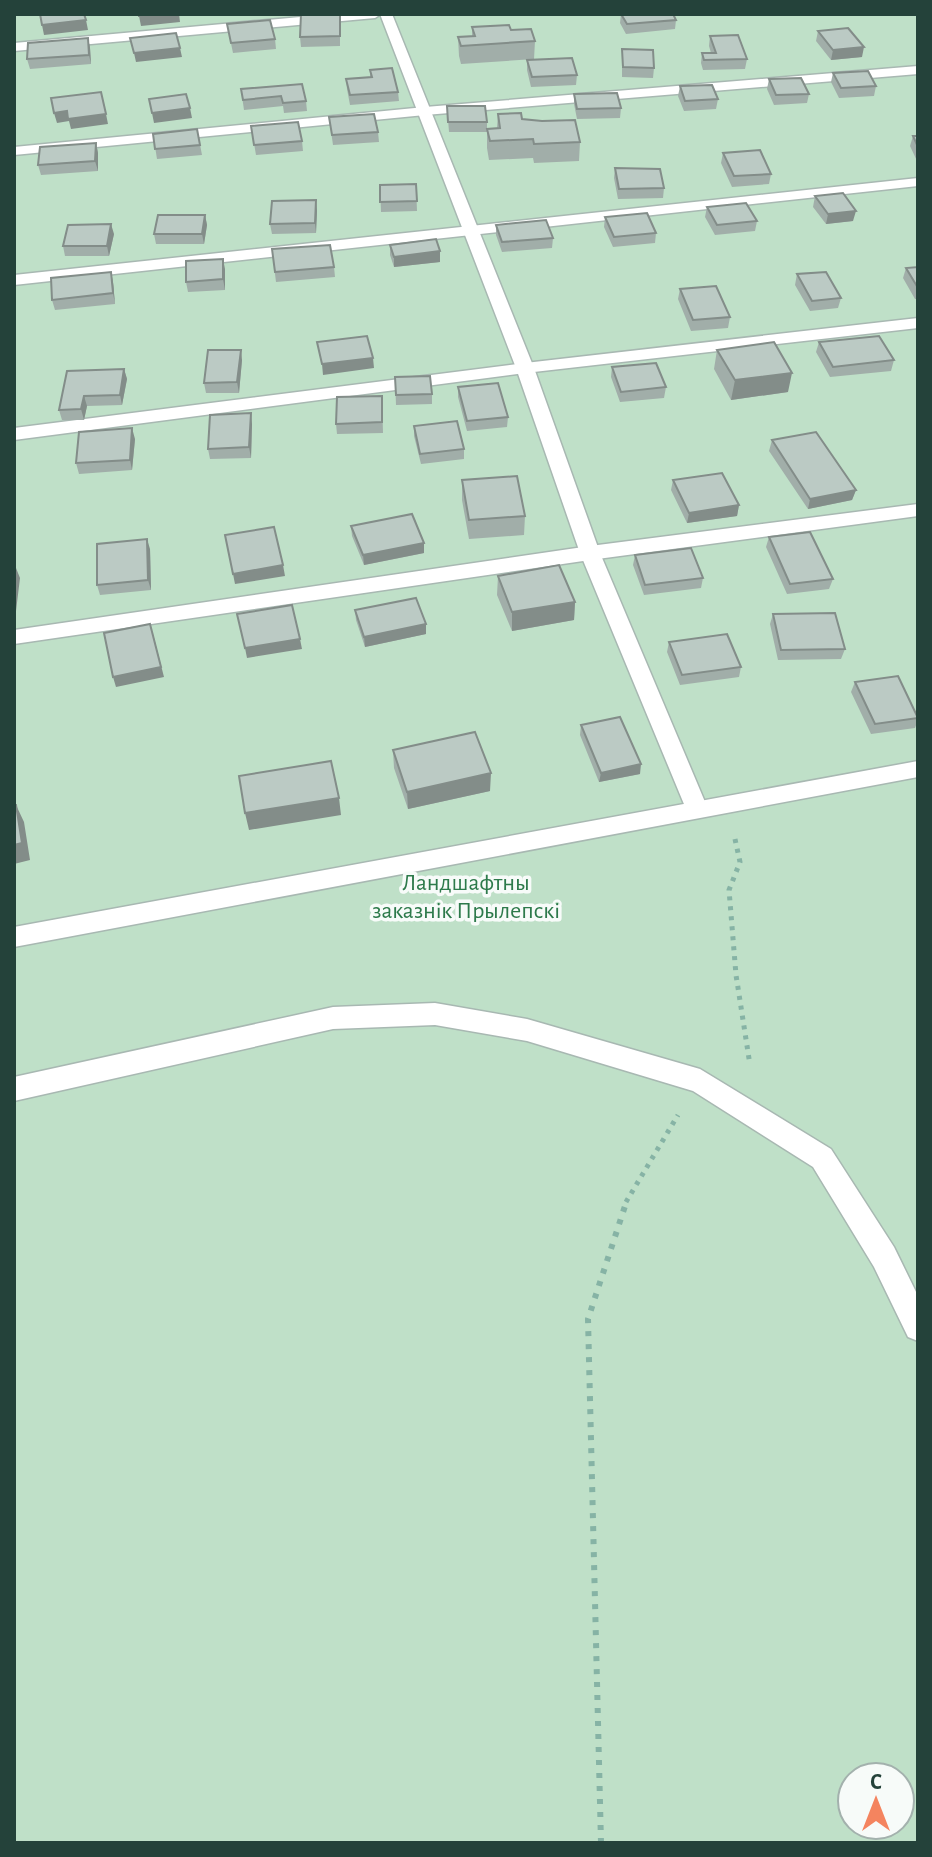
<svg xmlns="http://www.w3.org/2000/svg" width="932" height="1857" font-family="'Alegreya Sans',sans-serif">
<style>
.green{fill:#bfe0c8;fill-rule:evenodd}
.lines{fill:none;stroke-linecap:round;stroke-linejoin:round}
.lane-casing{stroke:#a8b8b2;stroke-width:3}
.street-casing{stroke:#a8b8b2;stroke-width:3}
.path-far1{stroke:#86b3a5;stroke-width:5;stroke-dasharray:4 6;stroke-linecap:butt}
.path{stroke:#86b3a5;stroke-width:6;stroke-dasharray:5 8;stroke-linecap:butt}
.lane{fill:#fff;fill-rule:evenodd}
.street{fill:#fff;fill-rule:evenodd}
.wall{fill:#a1aea9}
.shaded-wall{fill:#838d89}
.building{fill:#bbcac4;stroke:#838d89;stroke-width:2}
.labels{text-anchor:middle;stroke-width:7;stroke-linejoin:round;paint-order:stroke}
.park-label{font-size:24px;fill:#2d7a4b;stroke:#f7fbf9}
</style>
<rect width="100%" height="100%" fill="#e6efeb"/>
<path class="green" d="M14,14H918V1843H14ZM852,1777H900V1825H852Z"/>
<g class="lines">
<defs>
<path id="lane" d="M333,14H381L375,18L14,51V43Z
M918,66V74L425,115L14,155V147L425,107Z
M918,178V186L14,285V275Z
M918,318V328L525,373L14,440V428L525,363Z
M918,504V516L590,560L14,644V630L590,546Z
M918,761V777L14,947V927Z"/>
<path id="street" d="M380,14H392L534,368L600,553L708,809L705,815L697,818L689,815L686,809L580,553L516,368Z
M435,1003L527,1019L700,1069L831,1149L894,1247L918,1296V1341L908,1337L874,1267L813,1167L693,1091L527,1041L435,1025L333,1029L14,1101V1077L333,1007Z"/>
</defs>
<use href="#lane" class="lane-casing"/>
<use href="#street" class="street-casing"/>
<path class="path-far1" d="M735,839L740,862L729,890L736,975L750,1065
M626,1202L678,1115"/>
<path class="path" d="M601,1843L588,1319L627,1200"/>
<use href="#lane" class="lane"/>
<use href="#street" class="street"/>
</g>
<path class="wall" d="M340,14V46L301,47L300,37Z
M621,14L676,20L675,29L626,34L620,23Z
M227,24L275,39L276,49L233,53Z
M472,27L511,30L535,41L534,59L461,64L459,56L458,37H472Z
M818,31L862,57L831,60L816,41Z
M710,36L747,59L745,69L703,70L701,63L702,53H711L709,46Z
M88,38L90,48L91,64L30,69L27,59Z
M622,49L654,68L653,78L622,77Z
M527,60L577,75L576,85L531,87L527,70Z
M370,70L398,92L399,101L350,105L347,89L346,79L370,77Z
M833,73L876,86L874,96L839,98L831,82Z
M769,79L809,94L807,103L774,105L767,89Z
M680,86L718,99L716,109L684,111L678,96Z
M241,89L306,101L307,111L284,113L283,106L244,110Z
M574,94L621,108L620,118L577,119L574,104Z
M447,106L487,122V132H449Z
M498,114L522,119L580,142L579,161L534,163L533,158L489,160L487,148V129L497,128Z
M329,117L378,132L379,142L333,145Z
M251,126L302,141L303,151L256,155Z
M197,129L202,155L157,159L153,134Z
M913,136H918V163L910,146Z
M96,143L98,153V171L41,175L38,165Z
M723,153L771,174L769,184L732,187L721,163Z
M615,168L664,188L663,198L618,199L614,178Z
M416,184L417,211L381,212L380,185Z
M815,196L853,221L826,224L813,207Z
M707,207L757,221L755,231L715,235L705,217Z
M317,210L316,233L272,234L270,224Z
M205,215L207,225L204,244H156L154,234Z
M605,217L656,233L655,243L613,247L604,227Z
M496,225L553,238L552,248L502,252L496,235Z
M114,234L109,256H65L63,246Z
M390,245L440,251V262L394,267L390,255Z
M272,249L334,267L335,277L276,282Z
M918,267V299H915L903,278L906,268Z
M225,269V290L188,292L186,282Z
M797,274L841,298L838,308L810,311L795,285Z
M113,282L115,304L55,310L52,300Z
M680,289L730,317L728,328L691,331L678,299Z
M819,342L894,360L891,371L830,377L816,352Z
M717,350L788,392L731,400L714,369Z
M242,360L239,393H206L204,383Z
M612,367L666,387L664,398L620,402L611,377Z
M124,369L127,379L122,405L87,406L84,420H62L59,410Z
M395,377L432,394V404L396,405Z
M458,387L508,417L507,427L467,431L458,397Z
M382,396L383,433L337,434L336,424Z
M252,424L251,458L210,459L208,449Z
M414,426L464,449V459L421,464L414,436Z
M135,439L132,470L79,474L76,463Z
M772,440L856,490L852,500L808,509L769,451Z
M462,480L525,516L524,535L469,539L462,500Z
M673,480L739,505L737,516L687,523L671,490Z
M351,526L424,543V553L364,565L352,536Z
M769,537L833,579L829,589L787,594L766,547Z
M150,549L151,590L100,595L97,585Z
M635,555L703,578L701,588L644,595L633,565Z
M498,576L575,602L574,620L512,631L497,595Z
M355,610L426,634L365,647L356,620Z
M773,614L845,649L841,659L778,660L770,624Z
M669,642L741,667L739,677L680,685L667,652Z
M855,682L918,716V720L915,728L871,734L851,692Z
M581,725L640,774L599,782L580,735Z
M393,750L490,791L408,809L394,768Z"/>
<path class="shaded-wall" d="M160,14H179L180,22L141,26L139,16Z
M86,20L88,30L44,35L42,25Z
M88,38L90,48L91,64L89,55Z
M864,47L862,57L831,60L833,50Z
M180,48L182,57L136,62L134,53Z
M190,108L192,118L154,123L152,113Z
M67,111L106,114L108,124L71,129L69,121L57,123L54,113Z
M96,143L98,153V171L95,161Z
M316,200L317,210L316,233L315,223Z
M856,211L853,221L826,224L828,214Z
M205,215L207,225L204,244L202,234Z
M111,224L114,234L109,256L107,246Z
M440,251V262L394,267V257Z
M223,259L225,269V290L223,279Z
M111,272L113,282L115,304L113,293Z
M241,350L242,360L239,393L237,382Z
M373,358L374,368L323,375L322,364Z
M124,369L127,379L122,405L120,395Z
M792,373L788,392L731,400L735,380Z
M84,396L87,406L84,420L81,409Z
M251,413L252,424L251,458L249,447Z
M132,428L135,439L132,470L130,460Z
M856,490L852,500L808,509L810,499Z
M739,505L737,516L687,523L689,513Z
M147,539L150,549L151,590L148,580Z
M424,543V553L364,565L363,555Z
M283,565L285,576L235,584L233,574Z
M16,568L20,578L16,611L14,606V585Z
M575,602L574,620L512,631V612Z
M426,624V634L365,647L364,637Z
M153,634L164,677L116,687L113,677Z
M300,639L302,649L247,658L245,648Z
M641,764L640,774L599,782L601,773Z
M491,773L490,791L408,809L407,792Z
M339,798L341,815L249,830L245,813Z
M16,805L24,822L30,860L14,864Z"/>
<path class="building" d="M40,14H84L86,20L42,25Z
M139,14H160L139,16Z
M301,14H340V36L300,37Z
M621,14H673L676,20L627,24Z
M270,20L275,39L231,43L227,24Z
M509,25L511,30L531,29L535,41L461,46L458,37L475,36L472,27Z
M848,28L864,47L833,50L818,31Z
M176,33L180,48L134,53L130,38Z
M738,35L747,59L704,60L702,53H716L710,36Z
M88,38L89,55L27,59L28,43Z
M622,49L653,50L654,68L623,67Z
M572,58L577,75L532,77L527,60Z
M392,68L398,92L350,95L346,79L372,77L370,70Z
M868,71L876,86L841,88L833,73Z
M801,78L809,94L776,95L769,79Z
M302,84L306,101L283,103L281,96L243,100L241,89Z
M712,85L718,99L685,101L680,86Z
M101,92L106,114L68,119L67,111L54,113L51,98Z
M617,93L621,108L577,109L574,94Z
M186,94L190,108L152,113L149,99Z
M447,106H485L487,122H448Z
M521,113L522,119L542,121L575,120L580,142L534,144L533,139L490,141L487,129L500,128L498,114Z
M374,114L378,132L332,135L329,117Z
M298,122L302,141L254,145L251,126Z
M197,129L200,145L155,149L153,134Z
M913,136H918V147Z
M96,143L95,161L38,165L40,147Z
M760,150L771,174L734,176L723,153Z
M615,168L660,169L664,188L619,189Z
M416,184L417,201L380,202V185Z
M843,193L856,211L828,214L815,196Z
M316,200L315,223L270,224L272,201Z
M746,203L757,221L717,225L707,207Z
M647,213L656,233L614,237L605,217Z
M158,215H205L202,234H154Z
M546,220L553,238L502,242L496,225Z
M111,224L107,246H63L68,225Z
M436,239L440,251L394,257L390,245Z
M330,245L334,267L275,272L272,249Z
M223,259V279L186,282V261Z
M918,267V288L906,268Z
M111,272L113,293L52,300L51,278Z
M826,272L841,298L812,301L797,274Z
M716,286L730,317L693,320L680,289Z
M367,336L373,358L322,364L317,342Z
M879,336L894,360L833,367L819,342Z
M774,342L792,373L735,380L717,350Z
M208,350H241L237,382L204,383Z
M656,363L666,387L621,392L612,367Z
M124,369L120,395L84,396L81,409L59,410L67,371Z
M430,376L432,394L396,395L395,377Z
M498,383L508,417L467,421L458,387Z
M382,396V422L336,424L337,397Z
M251,413L249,447L208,449L210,415Z
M457,421L464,449L420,454L414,426Z
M132,428L130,460L76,463L79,432Z
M816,432L856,490L810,499L772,440Z
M722,473L739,505L689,513L673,480Z
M517,476L525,516L469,520L462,480Z
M412,514L424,543L363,555L351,526Z
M274,527L283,565L233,574L225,535Z
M810,532L833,579L790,584L769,537Z
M147,539L148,580L97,585V544Z
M691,548L703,578L645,585L635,555Z
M559,565L575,602L512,612L498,576Z
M416,598L426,624L364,637L355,610Z
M292,605L300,639L245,648L237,614Z
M835,613L845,649L781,650L773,614Z
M150,624L161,667L113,677L104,633Z
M727,634L741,667L682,675L669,642Z
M898,676L918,718L875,724L855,682Z
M620,717L641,764L601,773L581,725Z
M475,732L491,773L407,792L393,750Z
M331,761L339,798L245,813L239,776Z
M14,805H16L22,843L14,845Z"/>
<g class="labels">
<g class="park-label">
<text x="466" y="890">Ландшафтны<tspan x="466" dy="28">заказнік Прылепскі</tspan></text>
</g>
</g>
<rect width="932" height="1857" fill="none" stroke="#24423a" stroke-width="32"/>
<g transform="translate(876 1801)"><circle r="38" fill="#f7fbf9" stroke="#a3b1ad" stroke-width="2"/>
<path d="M0-6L14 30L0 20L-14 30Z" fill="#f4845f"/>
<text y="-12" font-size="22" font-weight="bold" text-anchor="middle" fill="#24423a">С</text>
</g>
</svg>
